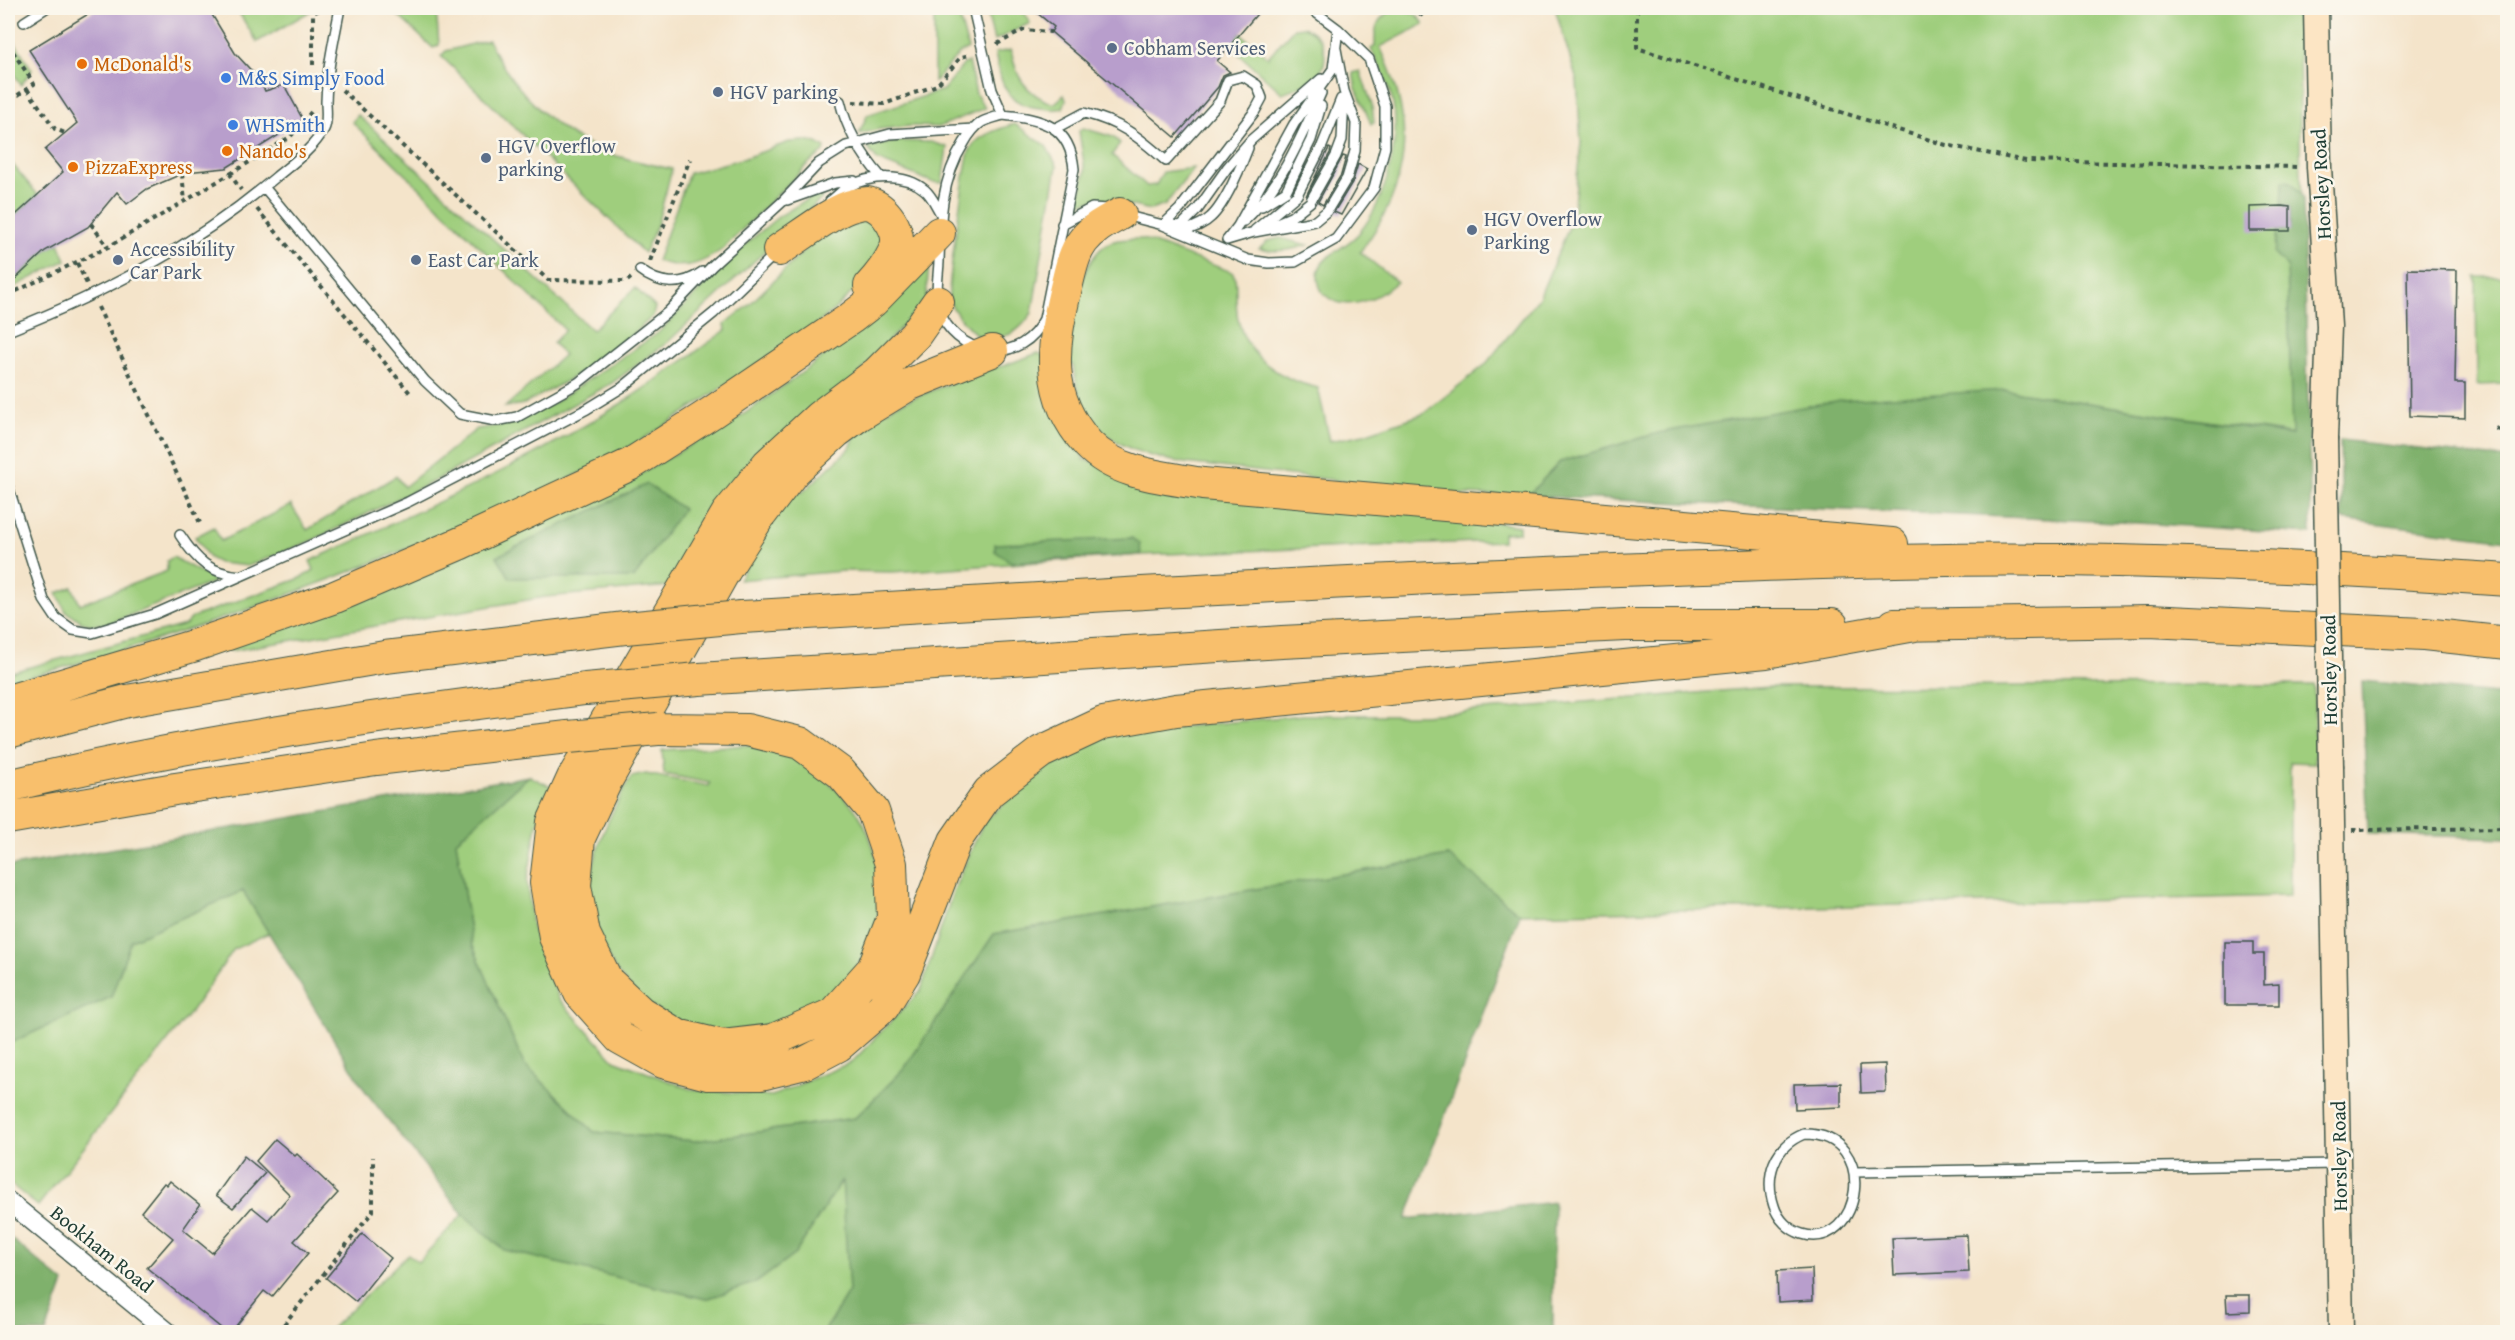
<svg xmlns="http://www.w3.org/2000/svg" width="2515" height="1340" font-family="'Gentium Book Plus',serif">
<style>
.green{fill:#9fce7d;stroke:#5f8658;stroke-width:1.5}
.forest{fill:#7fb16c;stroke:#4f7750;stroke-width:1.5}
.building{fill:#b89ecc}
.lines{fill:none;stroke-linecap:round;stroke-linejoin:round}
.lane-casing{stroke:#3f564a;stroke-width:12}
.street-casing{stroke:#3f564a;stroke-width:21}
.secondary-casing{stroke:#3f564a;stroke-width:27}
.highway-casing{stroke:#3f564a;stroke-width:34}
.path{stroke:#3f564a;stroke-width:4;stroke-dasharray:4.5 4.5;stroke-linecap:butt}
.lane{stroke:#fff;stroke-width:9}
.street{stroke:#fff;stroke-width:18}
.secondary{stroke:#fce5c4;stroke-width:24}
.highway{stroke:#f8bf6c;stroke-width:32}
.secondary-bridge-casing{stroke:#3f564a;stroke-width:27;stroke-linecap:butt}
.highway-bridge-casing{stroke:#3f564a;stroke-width:34;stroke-linecap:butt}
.secondary-bridge{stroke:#fce5c4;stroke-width:24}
.highway-bridge{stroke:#f8bf6c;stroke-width:32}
.service-dot{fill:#5c6f8a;stroke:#fbf7ec;stroke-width:2}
.food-dot{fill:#e8710a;stroke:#fbf7ec;stroke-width:2}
.shop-dot{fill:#3f7fe0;stroke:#fbf7ec;stroke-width:2}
.labels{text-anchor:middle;stroke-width:5;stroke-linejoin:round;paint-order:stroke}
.service-label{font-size:20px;fill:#4e5e75;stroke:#fbf7ec;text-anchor:start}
.food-label{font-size:20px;fill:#c56008;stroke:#fbf7ec;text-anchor:start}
.shop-label{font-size:20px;fill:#366cbe;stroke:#fbf7ec;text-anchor:start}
.street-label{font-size:20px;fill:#1f3d34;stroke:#fbf7ec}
</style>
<rect width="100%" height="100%" fill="#fbf7ec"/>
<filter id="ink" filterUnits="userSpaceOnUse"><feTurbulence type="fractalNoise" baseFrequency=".0167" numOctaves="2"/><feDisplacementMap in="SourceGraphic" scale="12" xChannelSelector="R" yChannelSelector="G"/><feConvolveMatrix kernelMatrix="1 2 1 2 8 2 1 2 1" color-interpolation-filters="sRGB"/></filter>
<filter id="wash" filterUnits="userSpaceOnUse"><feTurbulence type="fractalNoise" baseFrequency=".008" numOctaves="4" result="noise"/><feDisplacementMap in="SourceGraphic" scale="24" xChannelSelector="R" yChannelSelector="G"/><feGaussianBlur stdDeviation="1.35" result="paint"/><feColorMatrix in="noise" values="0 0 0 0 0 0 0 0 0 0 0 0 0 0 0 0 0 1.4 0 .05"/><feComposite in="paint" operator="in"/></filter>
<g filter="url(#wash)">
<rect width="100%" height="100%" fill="#f4e4ca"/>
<path class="green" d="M236,8H316L257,42Z
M390,8H436L439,45L433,48Z
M934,8H957L968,49L960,53L934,82Z
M986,8C1002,7 1024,3 1030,23L994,41Z
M1555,8H2299L2300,145L2309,437L2005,390L1560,462L1527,496L1457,494L1185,463C1122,453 1082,434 1073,365L1063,363C1070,330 1077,257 1111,242C1120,238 1133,239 1143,239L1232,272L1235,277C1237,291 1235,305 1238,319C1246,358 1282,380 1318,388L1330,441L1364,434L1423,414L1485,365L1539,298L1572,220L1581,143L1577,81Z
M1396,9C1410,10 1416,12 1424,24L1380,47C1417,123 1411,186 1360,252L1397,282C1378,298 1346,315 1324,294C1320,290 1317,280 1318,273C1321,255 1348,247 1359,233C1386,201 1402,140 1392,99C1387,82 1379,65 1371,49L1375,46C1374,26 1377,17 1396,9Z
M1304,27C1315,33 1322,38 1324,51C1330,77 1301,86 1282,93L1230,46L1240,33L1268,57L1294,28Z
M8,31L32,70L21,85L8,64Z
M488,40C513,90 559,138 614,155C633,161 653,165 672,169L657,225L644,253L441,56L446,51Z
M1011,50C1016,78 1026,94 1054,104L1064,95L1066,100L1063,108C1053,111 1050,109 1040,108C1005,105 1001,83 995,53Z
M969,62L976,94L985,108L939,127L911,126L880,129L859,134L867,115L943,90L964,64Z
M1360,71L1372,105L1374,123L1371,124L1356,88L1353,73Z
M358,115L592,330L635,288L655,307L653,316L613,352L572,378L524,404L505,407L564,355L553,343L565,330L352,122Z
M1015,124L1046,146L1057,166L1032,313C1017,335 1006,339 980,338C970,329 952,312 949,299C947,290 965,164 969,152C976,135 999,129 1015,124Z
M1083,128L1113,137L1120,143L1112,155L1147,186L1156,185L1163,172L1194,168L1165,205L1151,210L1111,201L1094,200L1078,204L1085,171L1079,131Z
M805,141L817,143L825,148L824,152L809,163L723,249C698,266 686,270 657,261L689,173L745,158L789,142Z
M900,141L931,142L947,147L942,183L932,182L877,160L867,147Z
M8,159L38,195L8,222Z
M819,192L822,198L668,342L612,383L436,480L311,541L248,566L219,563L209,558L195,537L214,527L221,541L291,505L307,530L396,476L404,487L477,429L510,424L552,404L658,333L741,248L778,217Z
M850,215L874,219L883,238C876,254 869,275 857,287C822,327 772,354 729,383C698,403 668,425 636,443C574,480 506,507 440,535C300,594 155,645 8,682V673L185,625L193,617L301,578L314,570L310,561C414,514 520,467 617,406C654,383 690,356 726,330L725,324L748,306L814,241Z
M1280,238L1308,245C1291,250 1277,253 1259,249L1268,241Z
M59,243L66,260L9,290L8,288V286L45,251Z
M929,263L926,299L670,586L545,597L230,651V647L630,480L744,414L807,369L870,321Z
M2476,277H2507V384L2477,385Z
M1038,353L1044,356L1084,460L1519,526V532L1503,533V541L1141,555L892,572L843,571L739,580L776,509L788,493L803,492L850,448L857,431L894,406L988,368L1003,366Z
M173,557L211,578L214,582L110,623L92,625L80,622V620L66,612L57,593L72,587L80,604L167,571V561Z
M2314,685L2315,763L2290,762V896L1520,914L1448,856L994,934L904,1069L855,1118L695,1141L594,1132L524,1064L472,944L456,841L529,776L554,788L537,825L527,881L532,928L559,999L614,1060L690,1089L772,1096L852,1062L921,990L953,892L984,821L1044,769L1104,735L1302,715H1423L1770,687Z
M748,745C765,750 793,755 808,765C814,768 820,775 825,779C857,807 867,821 877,861C886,894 877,934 860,962C848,980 833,999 814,1011C745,1055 649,1031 610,960C599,941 589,918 590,896C591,852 610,814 631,777L646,774L709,786L710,783L664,774L662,750Z
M243,891L269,933L234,949L192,1010L38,1206L8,1182V1044L111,997L131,940Z
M843,1179L849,1291L824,1332H328L408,1254L418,1262L463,1214L505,1250L706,1299L757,1282L795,1254Z"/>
<path class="forest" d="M2283,181L2291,182L2303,197L2311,534L2139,523L1527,496L1560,462L1658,433L1841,400L2005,390L2292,435L2287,267L2274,254L2277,231H2290V207L2282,206Z
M2340,440L2507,459V540L2342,519Z
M647,484L683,509L634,578H510L497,556Z
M1132,538L1140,544L1141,555L1011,562L995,551V544Z
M2362,681L2507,695V838L2368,834Z
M529,776L456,841L472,944L524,1064L594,1132L695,1141L855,1118L904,1069L994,934L1449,856L1520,914L1406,1219L1554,1202L1553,1332H824L849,1291L842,1180L795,1254L757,1282L706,1299L504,1250L463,1214L366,1092L243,891L131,940L111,997L8,1044V867Z
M8,1236L64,1283L46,1332H8Z"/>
<g id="blocks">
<path class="building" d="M98,8H208L235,53L259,79L265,91L284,85L303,120L226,168L186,172L147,189L127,204L117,192L88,227L45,251L8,286V222L63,172L45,150L77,123L29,50Z
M1031,8H1262L1217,61L1230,72L1223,75L1218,87L1175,137L1051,32L1054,27Z
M1329,148L1331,149L1330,153L1306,196Z
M1343,156L1346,157L1341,175L1323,205L1318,202Z
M1358,164L1367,169L1341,215L1334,212L1353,181Z
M2282,206L2290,207V231H2250V207Z
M2408,269L2457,270L2455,383H2465V418L2410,416Z
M2225,942H2253V954H2264V985L2279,984V1005H2225Z
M1885,1064L1886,1092L1861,1093L1860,1065Z
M1841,1083V1107L1795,1109L1794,1084Z
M275,1139L295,1156L297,1154L338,1193L294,1241L308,1253L272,1297L264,1291L231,1332H226L147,1268L173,1238L141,1212L164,1183L167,1185L170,1181L200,1205L183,1229L212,1253L252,1207L268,1220L290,1195L256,1161Z
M244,1156L265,1173L233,1208L216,1195Z
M362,1234L391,1258L356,1302L326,1278Z
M1967,1235L1969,1272L1894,1275L1892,1238Z
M1812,1269L1813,1300L1778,1302L1777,1271Z
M2226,1295H2250V1311L2227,1312Z"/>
</g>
</g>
<g filter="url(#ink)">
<use href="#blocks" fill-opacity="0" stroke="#3f564a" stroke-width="1.5"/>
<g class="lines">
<defs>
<path id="lane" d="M973,8L992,90L1003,115
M24,22L46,8
M840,101C847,131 861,154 881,177
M1003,115C1042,119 1070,125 1074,169L1044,319C1022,364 964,359 942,317C934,300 938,280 939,262C940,221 941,179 964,143C968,136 974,127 982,122C988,119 996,117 1003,115Z
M1056,128L1084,113C1120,122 1138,136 1166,161L1220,101L1228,80L1243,76L1257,85L1262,98L1255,111L1180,209L1163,225
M264,187L425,381L460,414L496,421L517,417L578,383L668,312L712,266L782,202L819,163L846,146L890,134L974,129
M787,200L835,183L854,181
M830,201C836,197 842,190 848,187C870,175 905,173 925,190C932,196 936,206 941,214
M1262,206L1286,191L1311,140L1321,106
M1124,215L1163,225L1248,260L1269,263L1295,262L1336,239L1374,188L1385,147V106L1369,59L1338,29L1310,8
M1244,221C1280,188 1301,138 1321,93
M1062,224L1092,208L1108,209
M1171,225L1181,226L1198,209L1227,168L1251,140L1321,79
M1270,226L1291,217L1310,202L1336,156L1342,140L1344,97
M1255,230L1297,195L1322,146L1341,99
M1181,232C1192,228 1203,225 1211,217C1225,204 1241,167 1248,148
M1228,239L1238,226L1294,124L1333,69L1338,29
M1227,240L1254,232L1315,221L1327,211L1347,178L1355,151L1356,123L1344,91L1336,49
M640,270C659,285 682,287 702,272
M8,331C107,292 193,247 276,177C293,163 313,149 324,129C328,122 326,110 326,102C327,69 334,40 340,8
M8,486L44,600L56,618L73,630L92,633L155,614L408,502L587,409L623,387L714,313L777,252
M180,535C197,561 209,573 241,576
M1804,1134C1882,1133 1861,1252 1802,1234C1789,1230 1778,1219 1774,1206C1764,1176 1774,1146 1804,1134Z
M1854,1172L2337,1164"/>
<path id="street" d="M8,1201L168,1332"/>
<path id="secondary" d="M2316,8L2319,167L2329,326L2325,438
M2331,767L2341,1332"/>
<path id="highway" d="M1120,214C1107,221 1093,228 1083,241C1073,254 1070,272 1066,288C1052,346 1044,395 1088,444C1117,475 1165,477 1203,484L1892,544
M779,250C798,238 834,209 855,205C858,204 865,203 868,203C885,207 901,231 896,247C891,261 880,275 870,286
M938,302L915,335L877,373L819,417L768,464L727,514L573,778L553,822L546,883L555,937L580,993L620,1038L663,1062L708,1074H761L805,1063L839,1045L883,1007L904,973L955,841L989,792L1041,752L1103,723L1176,710L1766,652L1915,625
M741,617C1051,598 1362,579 1673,568C1803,564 1933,558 2064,560C2212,562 2360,570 2508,580
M1894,625L2149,621L2424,634L2508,643
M699,679L1282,642L1625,625H1832
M8,701L196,645L335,597L461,543L631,464L711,413L851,318L873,301L939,233
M658,729L747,730L800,743L841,773L873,811L891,864L893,918L873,969L833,1014L773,1040L723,1046L677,1035L640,1012L607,981L584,934L575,886L579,838L606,781L725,570L758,518L794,471L836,432L859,415L908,385L992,351
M8,732L127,701L385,657L625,628
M8,786C197,740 391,714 585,689
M8,818L175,789L376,759L568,737"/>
</defs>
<use href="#lane" class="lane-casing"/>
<use href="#street" class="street-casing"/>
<use href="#secondary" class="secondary-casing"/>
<use href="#highway" class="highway-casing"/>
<path class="path" d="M1412,8L1426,18
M1637,8V48L1946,145L2026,161L2298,167
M8,44L34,84L8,102
M997,44L1024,30L1051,32
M313,65V13L323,8
M27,89L55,129L65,133
M342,90L548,280L627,281L631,278
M853,102L884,104L937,85L961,57L970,55
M182,174L185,201
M230,174L290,137L311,112
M257,209L410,393
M91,224L108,247
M650,261L690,159
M77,263L87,284
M8,295L108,247L230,174L241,190
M98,307L201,525
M2496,428L2508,435
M2352,830L2508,828
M278,1332L373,1211V1157"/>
<use href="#lane" class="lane"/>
<use href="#street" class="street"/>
<use href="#secondary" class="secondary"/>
<use href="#highway" class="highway"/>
<defs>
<path id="secondary-bridge" d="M2325,438L2331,767"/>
<path id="highway-bridge" d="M625,628L741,617
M585,689L699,679
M568,737L658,729"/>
</defs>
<use href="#secondary-bridge" class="secondary-bridge-casing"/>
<use href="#highway-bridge" class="highway-bridge-casing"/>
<use href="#secondary-bridge" class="secondary-bridge"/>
<use href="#highway-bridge" class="highway-bridge"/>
</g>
</g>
<g class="service-dot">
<circle cx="1112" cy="48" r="6"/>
<circle cx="718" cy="92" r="6"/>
<circle cx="486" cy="158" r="6"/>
<circle cx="1472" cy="230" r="6"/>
<circle cx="118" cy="260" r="6"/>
<circle cx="416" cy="260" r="6"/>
</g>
<g class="food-dot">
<circle cx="82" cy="64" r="6"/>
<circle cx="227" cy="151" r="6"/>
<circle cx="73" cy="167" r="6"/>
</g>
<g class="shop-dot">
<circle cx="226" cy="78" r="6"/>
<circle cx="233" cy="125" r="6"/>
</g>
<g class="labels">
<g class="service-label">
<text x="1124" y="55">Cobham Services</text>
<text x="730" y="99">HGV parking</text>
<text x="498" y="153">HGV Overflow<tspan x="498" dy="23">parking</tspan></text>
<text x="1484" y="226">HGV Overflow<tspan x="1484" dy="23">Parking</tspan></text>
<text x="130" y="256">Accessibility<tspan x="130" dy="23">Car Park</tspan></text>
<text x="428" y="267">East Car Park</text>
</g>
<g class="food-label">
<text x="94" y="71">McDonald's</text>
<text x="239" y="158">Nando's</text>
<text x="85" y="174">PizzaExpress</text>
</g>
<g class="shop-label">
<text x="238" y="85">M&amp;S Simply Food</text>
<text x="245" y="132">WHSmith</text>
</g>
<g class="street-label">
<text transform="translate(2321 184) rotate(-93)" y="7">Horsley Road</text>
<text transform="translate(2329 670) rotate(-91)" y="7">Horsley Road</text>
<text transform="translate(2339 1156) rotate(-91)" y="7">Horsley Road</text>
<text transform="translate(102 1249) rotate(39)" y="7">Bookham Road</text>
</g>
</g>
<rect width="2515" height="1340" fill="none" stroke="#fbf7ec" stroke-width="30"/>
</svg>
